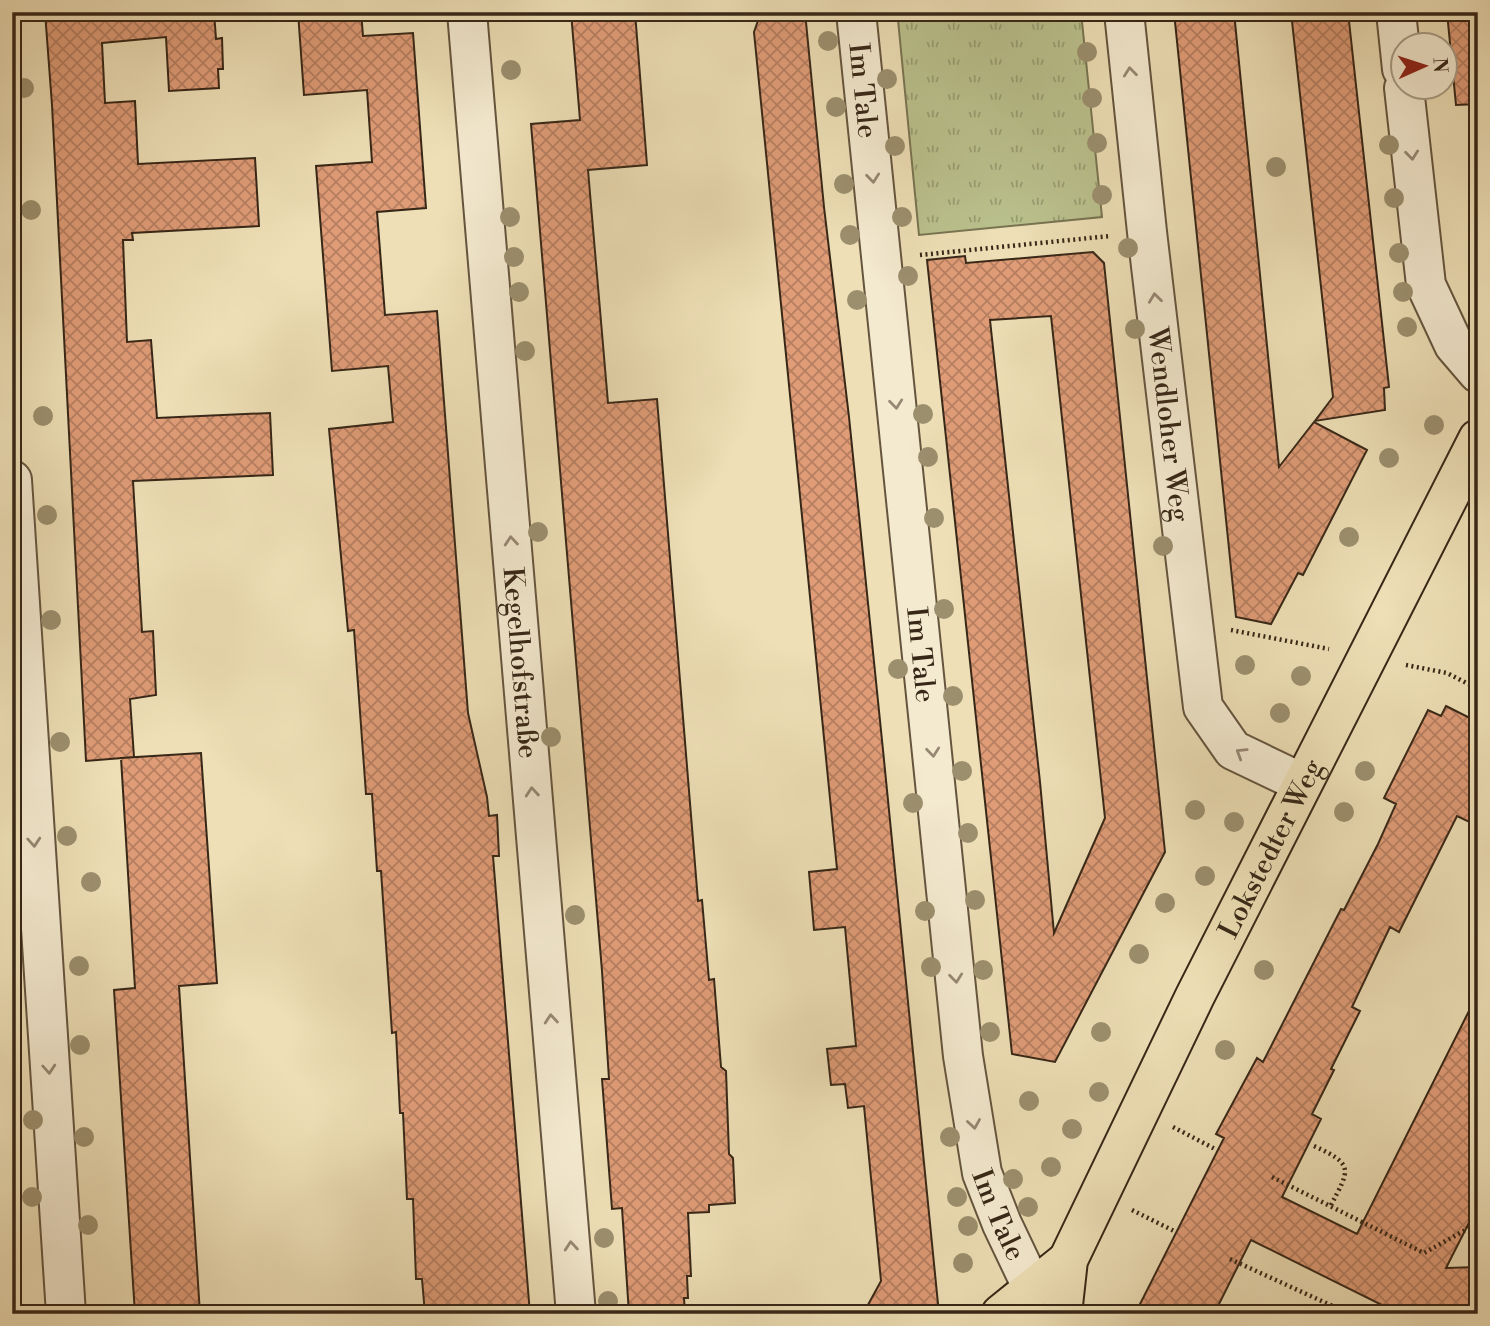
<svg xmlns="http://www.w3.org/2000/svg" width="1490" height="1326" font-family="'Libre Bodoni',serif">
<style>
.park{fill:url(#park-tufts);stroke:#787452;stroke-width:2}
.building{fill:url(#building-cross-hatch);stroke:#372717;stroke-width:2;fill-rule:evenodd}
.lines{fill:none;stroke-linecap:round;stroke-linejoin:round}
.service-casing{stroke:#65553f;stroke-width:26}
.minor-casing{stroke:#65553f;stroke-width:42}
.primary-casing{stroke:#372717;stroke-width:42}
.path{stroke:#372717;stroke-width:4.5;stroke-dasharray:2 3.5;stroke-linecap:butt}
.service{stroke:#f4ead0;stroke-width:23}
.minor{stroke:#f4ead0;stroke-width:38}
.primary{stroke:#eedfb6;stroke-width:38}
.tree{fill:#9c8f6e}
.oneway{stroke:#968874}
.labels{text-anchor:middle;stroke-width:5;stroke-linejoin:round;paint-order:stroke}
.street-label{font-size:28px;fill:#372717;stroke:#f4ead0}
</style>
<defs>
<pattern id="park-tufts" width="24" height="20" patternUnits="userSpaceOnUse" patternTransform="scale(1.75)"><rect width="24" height="20" fill="#bac18d"/><path d="M3 7l-1-3M5 7V3M7 7l1-3M15 17l-1-3M17 17v-4M19 17l1-3" fill="none" stroke="#989d72"/></pattern>
<pattern id="building-cross-hatch" width="8" height="8" patternUnits="userSpaceOnUse" patternTransform="scale(1.75)"><rect width="8" height="8" fill="#df9c77"/><path d="M0 0l8 8M0 8l8-8" fill="none" stroke="#b67f61"/></pattern>
</defs>
<rect width="100%" height="100%" fill="#eedfb6"/>
<filter id="stains"><feTurbulence type="fractalNoise" baseFrequency=".00286" numOctaves="4"/><feColorMatrix values="0 0 0 0 .2 0 0 0 0 .09 0 0 0 0 .02 0 0 0 .5 -.17"/></filter>
<radialGradient id="worn" r=".72"><stop offset=".6" stop-color="#630" stop-opacity="0"/><stop offset="1" stop-color="#630" stop-opacity=".3"/></radialGradient>
<path class="park" d="M970,12H1081L1102,217L919,235L898,20Z"/>
<path class="building" d="M45,12H214L216,39L222,38L223,69H218L219,88L169,91L166,37L102,43L105,103L135,101L138,164L255,158L259,226L132,233L133,240H123L127,342L151,340L157,418L270,413L273,475L133,481L142,632L153,631L156,695L130,699L134,757L86,761L52,105Z
M298,12H361L363,36L413,33L426,208L377,212L385,315L437,311L468,713L487,797L489,816L497,815L499,856H493L530,1314H425L422,1279H416L413,1199H407L403,1113H400L396,1032L392,1033L381,871H377L372,794H366L354,630L348,631L329,429L393,422L388,366L332,371L316,166L372,162L367,90L304,95Z
M571,12H635L647,165L588,170L608,403L657,399L698,901L702,900L709,980L714,979L721,1067L726,1071L729,1154L733,1158L735,1203L709,1205V1212L688,1213L691,1276H687L688,1298H684L685,1314H629L622,1208L612,1209L602,1079H609L602,971L531,124L580,120Z
M761,12H805L824,207L849,417L883,750L939,1314H863L881,1281L864,1106L848,1108L845,1084L831,1085L827,1049L856,1046L845,927L814,930L809,872L837,869L754,32Z
M1174,12H1234L1279,467L1314,422L1367,450L1303,575L1298,573L1271,624L1236,617Z
M1291,12H1348L1389,387L1384,388L1385,410L1315,421L1333,397Z
M1447,12H1478V104L1456,105Z
M1093,252L1104,263L1165,852L1055,1062L1012,1054L927,260L965,256L966,263ZM1051,316L1105,818L1054,933L1040,782L990,320Z
M1446,706L1478,722V826L1457,816L1399,932L1390,927L1352,1007L1360,1011L1331,1069L1334,1070L1312,1114L1321,1119L1282,1197L1357,1234L1478,993V1205L1446,1268L1478,1267V1314H1400L1251,1240L1214,1314H1135L1224,1138L1216,1134L1257,1058L1263,1062L1341,909L1344,910L1378,844L1396,804L1384,798L1428,710L1441,716Z
M201,753L217,983L179,986L200,1314H135L114,990L135,988L121,758Z"/>
<g class="lines">
<defs>
<path id="service" d="M12,920L39,918"/>
<g id="minor">
<path id="s1" d="M467,12L576,1314"/>
<path id="s2" d="M856,12L963,1056L982,1173L1002,1224L1032,1287"/>
<path id="s3" d="M1124,12L1147,232L1203,707L1233,750L1302,783"/>
<path d="M1396,12L1402,69"/>
<path d="M1404,88L1426,285L1454,345L1478,373"/>
<path d="M12,480L66,1314"/>
</g>
<g id="primary">
<path d="M1001,1314L1068,1260"/>
<path id="s4" d="M1062,1314L1068,1260L1195,996L1478,439"/>
</g>
</defs>
<use href="#service" class="service-casing"/>
<use href="#minor" class="minor-casing"/>
<use href="#primary" class="primary-casing"/>
<path class="path" d="M920,255L1110,236
M1231,630L1329,649
M1406,665L1447,673L1478,689
M1173,1127L1217,1150
M1314,1146C1356,1165 1349,1170 1330,1207
M1272,1177L1424,1253L1478,1223
M1132,1210L1176,1232
M1230,1259L1350,1314"/>
<use href="#service" class="service"/>
<use href="#minor" class="minor"/>
<use href="#primary" class="primary"/>
</g>
<g class="tree">
<circle cx="828" cy="41" r="10"/>
<circle cx="1087" cy="52" r="10"/>
<circle cx="511" cy="70" r="10"/>
<circle cx="887" cy="79" r="10"/>
<circle cx="24" cy="88" r="10"/>
<circle cx="1092" cy="98" r="10"/>
<circle cx="836" cy="107" r="10"/>
<circle cx="1097" cy="143" r="10"/>
<circle cx="1389" cy="145" r="10"/>
<circle cx="895" cy="146" r="10"/>
<circle cx="1276" cy="167" r="10"/>
<circle cx="844" cy="184" r="10"/>
<circle cx="1102" cy="195" r="10"/>
<circle cx="1394" cy="198" r="10"/>
<circle cx="31" cy="210" r="10"/>
<circle cx="510" cy="217" r="10"/>
<circle cx="902" cy="217" r="10"/>
<circle cx="850" cy="235" r="10"/>
<circle cx="1128" cy="248" r="10"/>
<circle cx="1399" cy="253" r="10"/>
<circle cx="514" cy="257" r="10"/>
<circle cx="908" cy="276" r="10"/>
<circle cx="519" cy="292" r="10"/>
<circle cx="1403" cy="292" r="10"/>
<circle cx="857" cy="300" r="10"/>
<circle cx="1407" cy="327" r="10"/>
<circle cx="1135" cy="329" r="10"/>
<circle cx="525" cy="351" r="10"/>
<circle cx="923" cy="414" r="10"/>
<circle cx="43" cy="416" r="10"/>
<circle cx="1434" cy="425" r="10"/>
<circle cx="928" cy="457" r="10"/>
<circle cx="1389" cy="458" r="10"/>
<circle cx="47" cy="515" r="10"/>
<circle cx="934" cy="518" r="10"/>
<circle cx="538" cy="532" r="10"/>
<circle cx="1349" cy="537" r="10"/>
<circle cx="1163" cy="546" r="10"/>
<circle cx="944" cy="609" r="10"/>
<circle cx="51" cy="620" r="10"/>
<circle cx="1245" cy="665" r="10"/>
<circle cx="898" cy="669" r="10"/>
<circle cx="1301" cy="676" r="10"/>
<circle cx="953" cy="696" r="10"/>
<circle cx="1280" cy="713" r="10"/>
<circle cx="551" cy="737" r="10"/>
<circle cx="60" cy="742" r="10"/>
<circle cx="962" cy="771" r="10"/>
<circle cx="1365" cy="771" r="10"/>
<circle cx="913" cy="803" r="10"/>
<circle cx="1195" cy="810" r="10"/>
<circle cx="1344" cy="812" r="10"/>
<circle cx="1234" cy="822" r="10"/>
<circle cx="968" cy="833" r="10"/>
<circle cx="67" cy="836" r="10"/>
<circle cx="1205" cy="876" r="10"/>
<circle cx="91" cy="882" r="10"/>
<circle cx="975" cy="900" r="10"/>
<circle cx="1165" cy="903" r="10"/>
<circle cx="925" cy="911" r="10"/>
<circle cx="575" cy="915" r="10"/>
<circle cx="1139" cy="954" r="10"/>
<circle cx="79" cy="966" r="10"/>
<circle cx="931" cy="967" r="10"/>
<circle cx="983" cy="970" r="10"/>
<circle cx="1264" cy="970" r="10"/>
<circle cx="990" cy="1032" r="10"/>
<circle cx="1101" cy="1032" r="10"/>
<circle cx="80" cy="1045" r="10"/>
<circle cx="1225" cy="1050" r="10"/>
<circle cx="1099" cy="1092" r="10"/>
<circle cx="1029" cy="1101" r="10"/>
<circle cx="33" cy="1120" r="10"/>
<circle cx="1072" cy="1129" r="10"/>
<circle cx="84" cy="1137" r="10"/>
<circle cx="950" cy="1137" r="10"/>
<circle cx="1051" cy="1167" r="10"/>
<circle cx="1013" cy="1179" r="10"/>
<circle cx="32" cy="1197" r="10"/>
<circle cx="957" cy="1197" r="10"/>
<circle cx="1028" cy="1207" r="10"/>
<circle cx="88" cy="1225" r="10"/>
<circle cx="968" cy="1226" r="10"/>
<circle cx="604" cy="1238" r="10"/>
<circle cx="963" cy="1263" r="10"/>
<circle cx="608" cy="1301" r="10"/>
</g>
<defs><path id="oneway-chevron" d="M-2-3.5L2.5 0L-2 3.5" fill="none" stroke-width="1.6" stroke-linecap="round" stroke-linejoin="round" transform="scale(1.75)"/></defs>
<g class="oneway">
<use href="#oneway-chevron" transform="translate(1130 72) rotate(-96)"/>
<use href="#oneway-chevron" transform="translate(1412 155) rotate(84)"/>
<use href="#oneway-chevron" transform="translate(873 178) rotate(84)"/>
<use href="#oneway-chevron" transform="translate(1155 298) rotate(-97)"/>
<use href="#oneway-chevron" transform="translate(896 404) rotate(84)"/>
<use href="#oneway-chevron" transform="translate(511 541) rotate(-95)"/>
<use href="#oneway-chevron" transform="translate(933 752) rotate(84)"/>
<use href="#oneway-chevron" transform="translate(1241 753) rotate(-148)"/>
<use href="#oneway-chevron" transform="translate(532 792) rotate(-95)"/>
<use href="#oneway-chevron" transform="translate(34 842) rotate(86)"/>
<use href="#oneway-chevron" transform="translate(956 978) rotate(84)"/>
<use href="#oneway-chevron" transform="translate(551 1019) rotate(-95)"/>
<use href="#oneway-chevron" transform="translate(49 1069) rotate(86)"/>
<use href="#oneway-chevron" transform="translate(974 1124) rotate(81)"/>
<use href="#oneway-chevron" transform="translate(571 1246) rotate(-95)"/>
</g>
<g class="labels">
<g class="street-label">
<text dy="10" stroke="none"><textPath href="#s2" startOffset="79">Im Tale</textPath></text>
<text dy="10" stroke="none"><textPath href="#s3" startOffset="415">Wendloher Weg</textPath></text>
<text dy="10" stroke="none"><textPath href="#s2" startOffset="646">Im Tale</textPath></text>
<text dy="10" stroke="none"><textPath href="#s1" startOffset="653">Kegelhofstraße</textPath></text>
<text dy="10" stroke="none"><textPath href="#s4" startOffset="513">Lokstedter Weg</textPath></text>
<text dy="10" stroke="none"><textPath href="#s2" startOffset="1213">Im Tale</textPath></text>
</g>
</g>
<rect width="1490" height="1326" fill="none" stroke="#eedfb6" stroke-width="42"/>
<rect x="14" y="14" width="1462" height="1298" fill="none" stroke="#372717" stroke-width="3.5"/>
<rect x="21" y="21" width="1448" height="1284" fill="none" stroke="#372717" stroke-width="2"/>
<g transform="translate(1424 66) rotate(87)"><circle r="33" fill="#f4ead0" stroke="#a89c86" stroke-width="2"/>
<path d="M0-5L12 26L0 18L-12 26Z" fill="#8f2418"/>
<text y="-10" font-size="19" font-weight="bold" text-anchor="middle" fill="#372717">N</text>
</g>
<rect width="100%" height="100%" filter="url(#stains)"/>
<rect width="100%" height="100%" fill="url(#worn)"/>
</svg>
